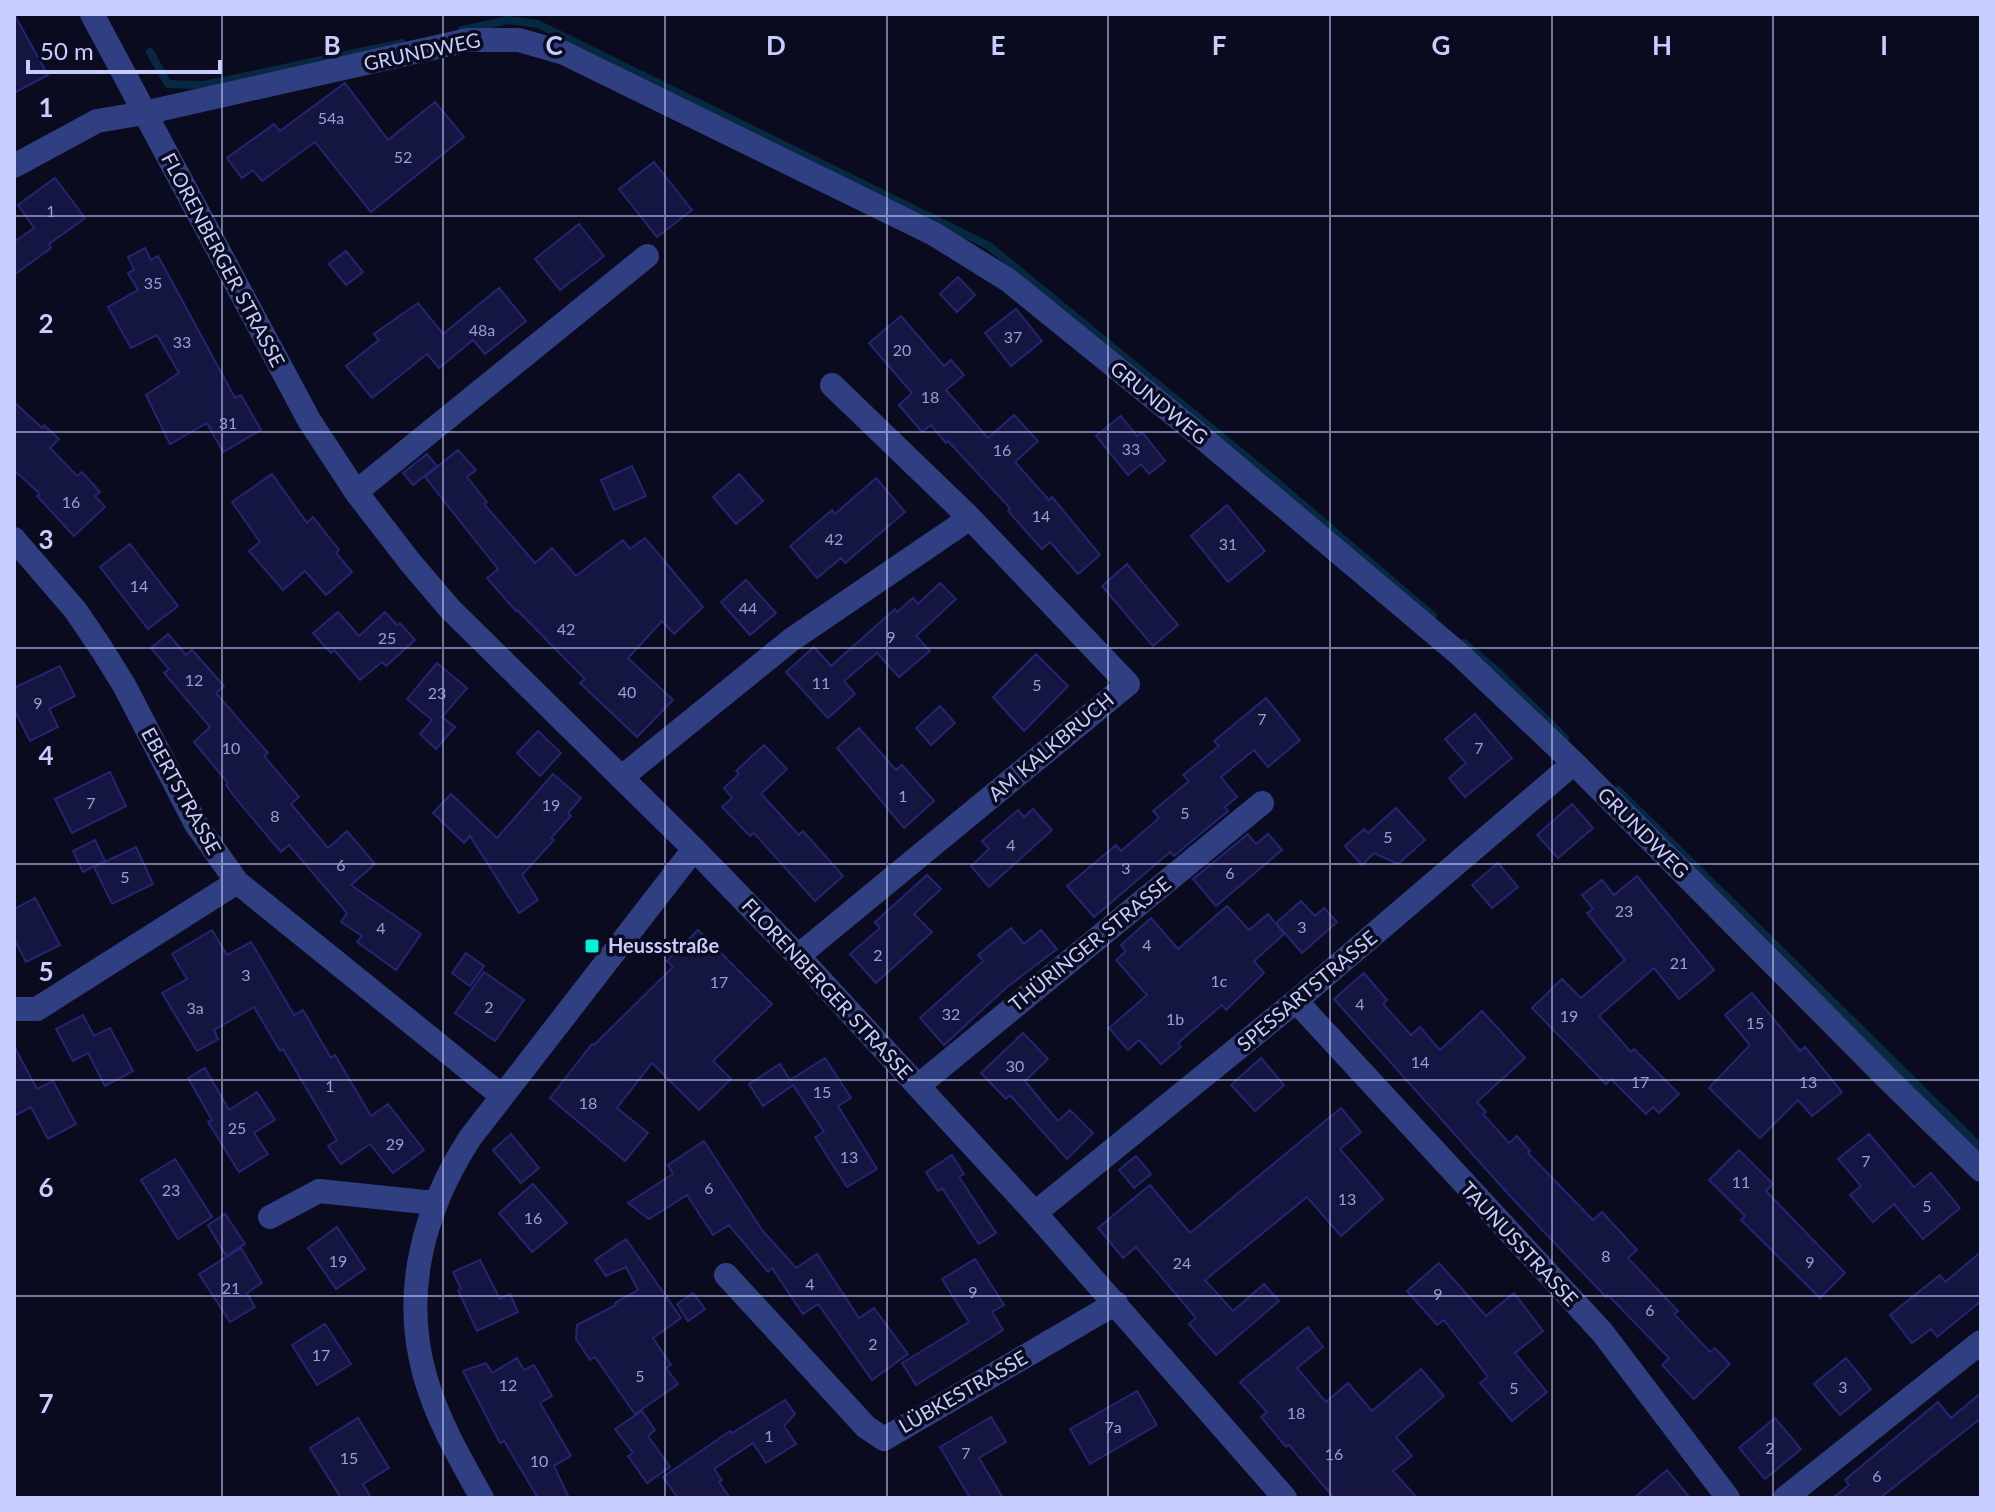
<svg xmlns="http://www.w3.org/2000/svg" width="1995" height="1512" font-family="Lato,sans-serif">
<style>
.lines{fill:none;stroke-linecap:round;stroke-linejoin:round}
.stream{stroke:#062941;stroke-width:8}
.building{fill:#141541;stroke:#242570;stroke-width:2}
.minor{stroke:#303f82;stroke-width:24}
.grid{fill:none;stroke:#c8cdff;stroke-width:2;stroke-opacity:0.55}
.poi-dot{fill:#00f3d7;stroke:#0a0b1f;stroke-width:3}
.labels{text-anchor:middle;stroke-width:7;stroke-linejoin:round;paint-order:stroke}
.number-label{font-size:16px;fill:#9b9fd0}
.street-label{font-size:20px;fill:#c8cdff;stroke:#0a0b1f}
.poi-label{font-size:20px;font-weight:bold;fill:#c8cdff;stroke:#0a0b1f;text-anchor:start}
.grid-label{font-size:26px;text-anchor:middle;font-weight:bold;fill:#c8cdff;stroke:#0a0b1f;stroke-width:7;stroke-linejoin:round;paint-order:stroke}
</style>
<rect width="100%" height="100%" fill="#0a0b1f"/>
<g class="lines">
<path class="stream" d="M462,30L508,20L538,24L989,246L1260,468L1433,616
M150,52L168,84L204,85L402,43
M1464,643L1498,672L1565,738
M1618,790L1981,1148"/>
</g>
<path class="building" d="M14,14L48,75L14,93Z
M345,83L388,140L435,102L464,137L371,212L315,142L262,181L253,170L242,178L227,158L274,124L280,131Z
M654,162L692,210L657,237L619,189Z
M55,178L85,218L49,244L51,248L14,275V242L34,228L18,205Z
M579,224L604,256L560,290L535,259Z
M145,248L151,260L158,256L235,398L241,395L261,430L223,452L207,423L170,444L146,395L179,373L157,335L131,348L108,307L138,290L128,273L134,270L128,257Z
M346,251L363,272L346,285L329,264Z
M958,277L975,295L957,312L940,294Z
M499,288L526,321L485,354L473,340L439,368L427,354L372,398L346,366L379,340L374,334L418,303L443,334Z
M1016,309L1042,341L1011,366L985,333Z
M901,316L944,366L951,360L964,375L946,390L988,438L1014,415L1038,441L1015,462L1049,500L1052,497L1100,555L1078,574L1050,542L1042,549L1008,511L1010,508L948,441L946,443L931,425L922,432L899,405L912,393L869,343Z
M14,402L42,428L44,425L59,439L50,448L77,476L82,472L100,492L95,496L105,507L74,536L37,496L40,494L14,470Z
M1121,416L1137,436L1142,432L1165,461L1149,474L1141,464L1128,475L1096,436Z
M458,450L476,470L467,477L487,502L484,504L535,563L552,548L576,576L623,540L630,549L645,538L703,607L674,634L662,621L628,658L673,700L637,737L580,683L585,679L517,610L516,611L487,578L498,569L425,477Z
M427,454L437,466L413,485L403,473Z
M632,466L646,496L614,510L601,480Z
M272,474L307,523L313,517L339,550L336,553L352,572L326,595L305,571L283,590L249,551L260,542L232,502Z
M739,474L763,501L736,524L713,497Z
M876,478L905,512L845,563L841,558L817,578L790,546L832,510L835,514Z
M1227,505L1265,551L1228,582L1191,536Z
M130,544L178,606L148,629L100,567Z
M1127,564L1178,625L1153,646L1102,586Z
M746,580L776,613L750,635L721,602Z
M940,583L956,599L916,636L930,651L899,677L877,653L844,681L855,694L828,718L786,672L814,647L831,666L895,609L897,612L913,598L918,604Z
M338,612L359,636L385,612L397,625L400,623L415,640L386,666L382,662L360,680L334,650L331,653L313,633Z
M168,634L186,655L192,650L224,686L216,693L268,753L264,756L299,797L291,804L328,848L347,831L375,864L351,885L421,934L396,970L357,942L362,936L341,922L347,913L289,845L281,852L237,800L226,785L228,783L194,742L210,727L164,673L169,669L151,648Z
M1036,654L1068,686L1024,731L993,697Z
M437,663L467,688L442,717L455,727L436,749L420,734L432,720L407,699Z
M60,666L75,696L49,709L58,727L30,741L14,709V688Z
M1266,698L1300,740L1268,767L1254,750L1221,777L1237,797L1225,807L1228,811L1174,856L1170,852L1094,917L1067,886L1116,845L1121,851L1159,818L1153,811L1189,781L1183,775L1219,746L1214,741Z
M940,706L955,723L931,745L916,728Z
M1475,714L1512,758L1465,797L1449,778L1466,763L1445,739Z
M859,728L896,770L902,765L934,801L904,828L837,748Z
M538,731L561,753L540,776L517,753Z
M764,745L787,769L761,794L799,835L803,831L843,876L815,901L754,833L750,836L722,807L732,798L724,788L739,774L736,771Z
M110,772L126,806L72,833L55,799Z
M553,774L581,798L568,813L571,816L551,838L554,840L522,875L538,900L519,913L470,836L464,843L433,813L451,794L497,838Z
M1572,804L1593,828L1558,858L1537,835Z
M1396,808L1425,840L1398,864L1374,853L1362,865L1345,846L1364,829L1368,833Z
M1033,809L1052,830L989,887L971,866L989,849L982,841L1018,810L1024,817Z
M1248,834L1256,844L1268,834L1282,850L1216,906L1193,879Z
M95,840L105,861L83,872L73,851Z
M136,847L153,884L112,904L94,867Z
M1498,863L1518,887L1492,908L1472,885Z
M927,875L941,889L914,914L932,932L876,983L850,954L880,928L875,922Z
M1637,876L1714,970L1679,999L1654,968L1599,1016L1631,1052L1634,1049L1679,1094L1659,1113L1653,1107L1646,1114L1611,1079L1606,1084L1532,1008L1562,979L1581,998L1625,960L1587,913L1593,909L1582,895L1602,880L1614,895Z
M35,898L60,945L26,962L14,939V909Z
M1301,901L1315,916L1324,908L1337,922L1302,953L1276,923Z
M1227,906L1249,930L1268,914L1284,934L1254,961L1264,973L1226,1010L1222,1005L1178,1043L1181,1047L1161,1064L1139,1040L1128,1050L1109,1028L1147,995L1116,960L1126,951L1121,945L1151,918L1178,949Z
M1011,928L1024,944L1041,930L1057,949L1006,988L944,1045L920,1018L983,961L978,955Z
M212,930L227,955L251,942L294,1015L303,1010L331,1058L335,1055L371,1116L388,1104L424,1150L393,1173L370,1144L341,1164L328,1146L337,1140L283,1049L280,1051L254,1007L214,1030L218,1039L197,1051L162,993L187,979L172,954Z
M698,930L772,1004L713,1061L731,1079L699,1110L652,1063L617,1108L648,1133L625,1161L550,1098L592,1044L594,1045L673,967L667,961Z
M466,953L484,966L470,986L452,973Z
M484,972L524,1000L495,1041L455,1013Z
M1364,973L1387,1000L1383,1004L1411,1035L1420,1027L1440,1050L1482,1011L1525,1058L1477,1102L1486,1112L1483,1114L1509,1143L1517,1136L1530,1151L1528,1153L1593,1220L1602,1212L1637,1250L1628,1258L1678,1311L1674,1314L1710,1352L1715,1348L1730,1364L1694,1399L1662,1365L1669,1358L1608,1295L1606,1297L1510,1196L1334,999Z
M1752,993L1800,1051L1805,1047L1842,1092L1812,1116L1798,1100L1760,1138L1709,1088L1750,1045L1725,1015Z
M83,1015L94,1036L110,1028L133,1071L105,1086L88,1053L73,1061L56,1029Z
M1023,1033L1048,1059L1025,1081L1058,1121L1070,1110L1093,1133L1067,1159L1010,1095L1006,1099L981,1073Z
M14,1046L37,1089L53,1081L76,1124L48,1139L31,1107L14,1116Z
M825,1058L851,1098L838,1106L877,1169L847,1187L815,1137L824,1132L793,1085L763,1106L749,1084L780,1064L790,1080Z
M1261,1058L1284,1085L1255,1111L1231,1085Z
M205,1068L229,1110L257,1092L275,1120L254,1133L268,1154L239,1172L208,1122L212,1120L188,1078Z
M1341,1108L1361,1132L1340,1149L1383,1199L1341,1236L1307,1197L1205,1280L1233,1311L1264,1284L1279,1301L1216,1355L1189,1324L1196,1318L1136,1247L1123,1258L1098,1228L1150,1185L1190,1233Z
M511,1134L539,1168L521,1183L493,1150Z
M1869,1134L1914,1187L1931,1173L1960,1208L1923,1239L1894,1204L1873,1222L1850,1195L1861,1186L1838,1159Z
M704,1141L762,1230L796,1268L817,1254L859,1318L874,1308L908,1354L872,1380L818,1304L803,1314L772,1268L768,1272L729,1225L713,1235L687,1195L649,1219L628,1203L673,1174L668,1165Z
M1739,1150L1773,1184L1766,1191L1845,1273L1820,1298L1741,1220L1745,1216L1709,1180Z
M952,1155L964,1174L959,1177L996,1233L979,1244L942,1188L938,1191L926,1172Z
M1136,1156L1151,1174L1134,1188L1119,1170Z
M175,1159L212,1217L178,1239L141,1180Z
M533,1184L567,1223L532,1252L499,1213Z
M225,1214L245,1244L226,1256L208,1225Z
M337,1227L365,1269L336,1289L308,1248Z
M626,1239L681,1318L653,1338L671,1365L666,1368L678,1384L635,1414L595,1357L590,1360L576,1339L577,1325L616,1305L615,1303L638,1290L626,1267L606,1276L595,1260Z
M241,1248L262,1283L247,1293L255,1307L230,1322L199,1274Z
M1981,1252V1301L1937,1337L1931,1329L1912,1343L1890,1315L1940,1275L1945,1282Z
M975,1259L1004,1305L992,1312L1003,1330L916,1385L902,1363L969,1322L942,1279Z
M480,1260L500,1299L510,1294L518,1312L477,1331L458,1290L461,1289L453,1272Z
M1439,1263L1486,1316L1514,1293L1543,1331L1515,1353L1547,1392L1512,1421L1480,1383L1488,1377L1444,1320L1437,1325L1407,1291Z
M693,1293L705,1309L688,1321L677,1304Z
M325,1324L351,1364L317,1385L292,1345Z
M1308,1327L1323,1347L1297,1368L1326,1402L1348,1383L1372,1411L1421,1369L1444,1396L1396,1437L1412,1456L1393,1471L1417,1498H1334L1289,1445L1286,1447L1261,1417L1267,1412L1240,1382Z
M517,1358L524,1370L534,1365L552,1396L540,1403L571,1456L554,1466L569,1498H538L504,1441L500,1443L463,1371L486,1363L492,1373Z
M1846,1358L1871,1389L1840,1415L1814,1384Z
M1137,1391L1157,1425L1090,1464L1070,1429Z
M1981,1393V1418L1880,1498H1833L1849,1485L1845,1480L1938,1402L1951,1418Z
M785,1400L795,1414L784,1426L796,1444L766,1463L753,1443L714,1469L722,1480L719,1482L730,1498H678L663,1477L730,1431L732,1433Z
M642,1411L655,1430L648,1436L670,1467L647,1483L628,1456L633,1453L615,1429Z
M991,1417L1006,1442L979,1458L1003,1498H970L940,1447Z
M358,1418L389,1468L363,1484L371,1498H341L310,1448Z
M1775,1418L1801,1449L1765,1479L1739,1448Z
M1667,1470L1690,1498H1634Z"/>
<g class="lines">
<path class="minor" d="M92,14L309,420L356,492L410,562L450,609L694,849L798,956L1035,1213L1285,1498
M14,166L97,121L144,113L468,40H519L564,53L934,234L1008,280L1198,434L1458,653L1574,763L1887,1078L1981,1170
M356,492L647,256
M14,539L76,611L101,648L124,685L196,824L237,882L502,1096
M622,777L791,640L970,518
M798,956L1128,684L970,518L832,385
M1296,1001L1602,1332L1728,1498
M14,1009H37L237,882
M918,1086L1262,803
M1035,1213L1296,1001L1574,763
M270,1217L319,1191L434,1203
M726,1275L866,1427L884,1439L1116,1303
M482,1498C460,1459 437,1419 425,1376C401,1292 424,1209 470,1138L694,849
M1785,1498L1981,1342"/>
</g>
<path class="grid" d="M222,14V1498M443,14V1498M665,14V1498M887,14V1498M1108,14V1498M1330,14V1498M1552,14V1498M1773,14V1498M14,216H1981M14,432H1981M14,648H1981M14,864H1981M14,1080H1981M14,1296H1981"/>
<rect class="poi-dot" x="584" y="938" width="16" height="16" rx="4"/>
<g class="labels">
<g class="number-label">
<text x="331" y="124">54a</text>
<text x="403" y="163">52</text>
<text x="51" y="217">1</text>
<text x="153" y="289">35</text>
<text x="482" y="336">48a</text>
<text x="1013" y="343">37</text>
<text x="182" y="348">33</text>
<text x="902" y="356">20</text>
<text x="930" y="403">18</text>
<text x="228" y="429">31</text>
<text x="1131" y="455">33</text>
<text x="1002" y="456">16</text>
<text x="71" y="508">16</text>
<text x="1041" y="522">14</text>
<text x="834" y="545">42</text>
<text x="1228" y="550">31</text>
<text x="139" y="592">14</text>
<text x="748" y="614">44</text>
<text x="566" y="635">42</text>
<text x="891" y="643">9</text>
<text x="387" y="644">25</text>
<text x="194" y="686">12</text>
<text x="821" y="689">11</text>
<text x="1037" y="691">5</text>
<text x="627" y="698">40</text>
<text x="437" y="699">23</text>
<text x="38" y="709">9</text>
<text x="1262" y="725">7</text>
<text x="231" y="754">10</text>
<text x="1479" y="754">7</text>
<text x="903" y="802">1</text>
<text x="91" y="809">7</text>
<text x="551" y="811">19</text>
<text x="1185" y="819">5</text>
<text x="275" y="822">8</text>
<text x="1388" y="843">5</text>
<text x="1011" y="851">4</text>
<text x="341" y="871">6</text>
<text x="1126" y="874">3</text>
<text x="1230" y="879">6</text>
<text x="125" y="883">5</text>
<text x="1624" y="917">23</text>
<text x="1302" y="933">3</text>
<text x="381" y="934">4</text>
<text x="1147" y="951">4</text>
<text x="878" y="961">2</text>
<text x="1679" y="969">21</text>
<text x="246" y="981">3</text>
<text x="1219" y="987">1c</text>
<text x="719" y="988">17</text>
<text x="1360" y="1010">4</text>
<text x="489" y="1013">2</text>
<text x="195" y="1014">3a</text>
<text x="951" y="1020">32</text>
<text x="1569" y="1022">19</text>
<text x="1175" y="1025">1b</text>
<text x="1755" y="1029">15</text>
<text x="1420" y="1068">14</text>
<text x="1015" y="1072">30</text>
<text x="1640" y="1088">17</text>
<text x="1808" y="1088">13</text>
<text x="330" y="1092">1</text>
<text x="822" y="1098">15</text>
<text x="588" y="1109">18</text>
<text x="237" y="1134">25</text>
<text x="395" y="1150">29</text>
<text x="849" y="1163">13</text>
<text x="1866" y="1167">7</text>
<text x="1741" y="1188">11</text>
<text x="709" y="1194">6</text>
<text x="171" y="1196">23</text>
<text x="1347" y="1205">13</text>
<text x="1927" y="1212">5</text>
<text x="533" y="1224">16</text>
<text x="1606" y="1262">8</text>
<text x="338" y="1267">19</text>
<text x="1810" y="1268">9</text>
<text x="1182" y="1269">24</text>
<text x="810" y="1290">4</text>
<text x="231" y="1294">21</text>
<text x="973" y="1298">9</text>
<text x="1438" y="1300">9</text>
<text x="1650" y="1316">6</text>
<text x="873" y="1350">2</text>
<text x="321" y="1361">17</text>
<text x="640" y="1382">5</text>
<text x="508" y="1391">12</text>
<text x="1843" y="1393">3</text>
<text x="1514" y="1394">5</text>
<text x="1296" y="1419">18</text>
<text x="1113" y="1433">7a</text>
<text x="769" y="1442">1</text>
<text x="1770" y="1454">2</text>
<text x="966" y="1459">7</text>
<text x="1334" y="1460">16</text>
<text x="349" y="1464">15</text>
<text x="539" y="1467">10</text>
<text x="1877" y="1482">6</text>
</g>
<g class="street-label">
<text transform="translate(422 52) rotate(-12)" y="7">GRUNDWEG</text>
<text transform="translate(223 260) rotate(62)" y="7">FLORENBERGER STRASSE</text>
<text transform="translate(1159 403) rotate(39)" y="7">GRUNDWEG</text>
<text transform="translate(1051 747) rotate(-40)" y="7">AM KALKBRUCH</text>
<text transform="translate(181 791) rotate(61)" y="7">EBERTSTRASSE</text>
<text transform="translate(1643 833) rotate(45)" y="7">GRUNDWEG</text>
<text transform="translate(1090 944) rotate(-39)" y="7">THÜRINGER STRASSE</text>
<text transform="translate(827 989) rotate(47)" y="7">FLORENBERGER STRASSE</text>
<text transform="translate(1307 991) rotate(-40)" y="7">SPESSARTSTRASSE</text>
<text transform="translate(1519 1244) rotate(47)" y="7">TAUNUSSTRASSE</text>
<text transform="translate(963 1392) rotate(-30)" y="7">LÜBKESTRASSE</text>
</g>
<g class="poi-label">
<text x="608" y="953">Heussstraße</text>
</g>
</g>
<g class="grid-label">
<text x="332" y="55">B</text>
<text x="554" y="55">C</text>
<text x="776" y="55">D</text>
<text x="998" y="55">E</text>
<text x="1219" y="55">F</text>
<text x="1441" y="55">G</text>
<text x="1662" y="55">H</text>
<text x="1884" y="55">I</text>
<text x="46" y="117">1</text>
<text x="46" y="333">2</text>
<text x="46" y="549">3</text>
<text x="46" y="765">4</text>
<text x="46" y="981">5</text>
<text x="46" y="1197">6</text>
<text x="46" y="1413">7</text>
</g>
<rect width="1995" height="1512" fill="none" stroke="#c8cdff" stroke-width="32"/>
<path d="M28 60v12h192v-12" fill="none" stroke="#c8cdff" stroke-width="4"/>
<text x="40" y="60" font-size="24" fill="#c8cdff" stroke="#0a0b1f" stroke-width="6" paint-order="stroke">50 m</text>
</svg>
